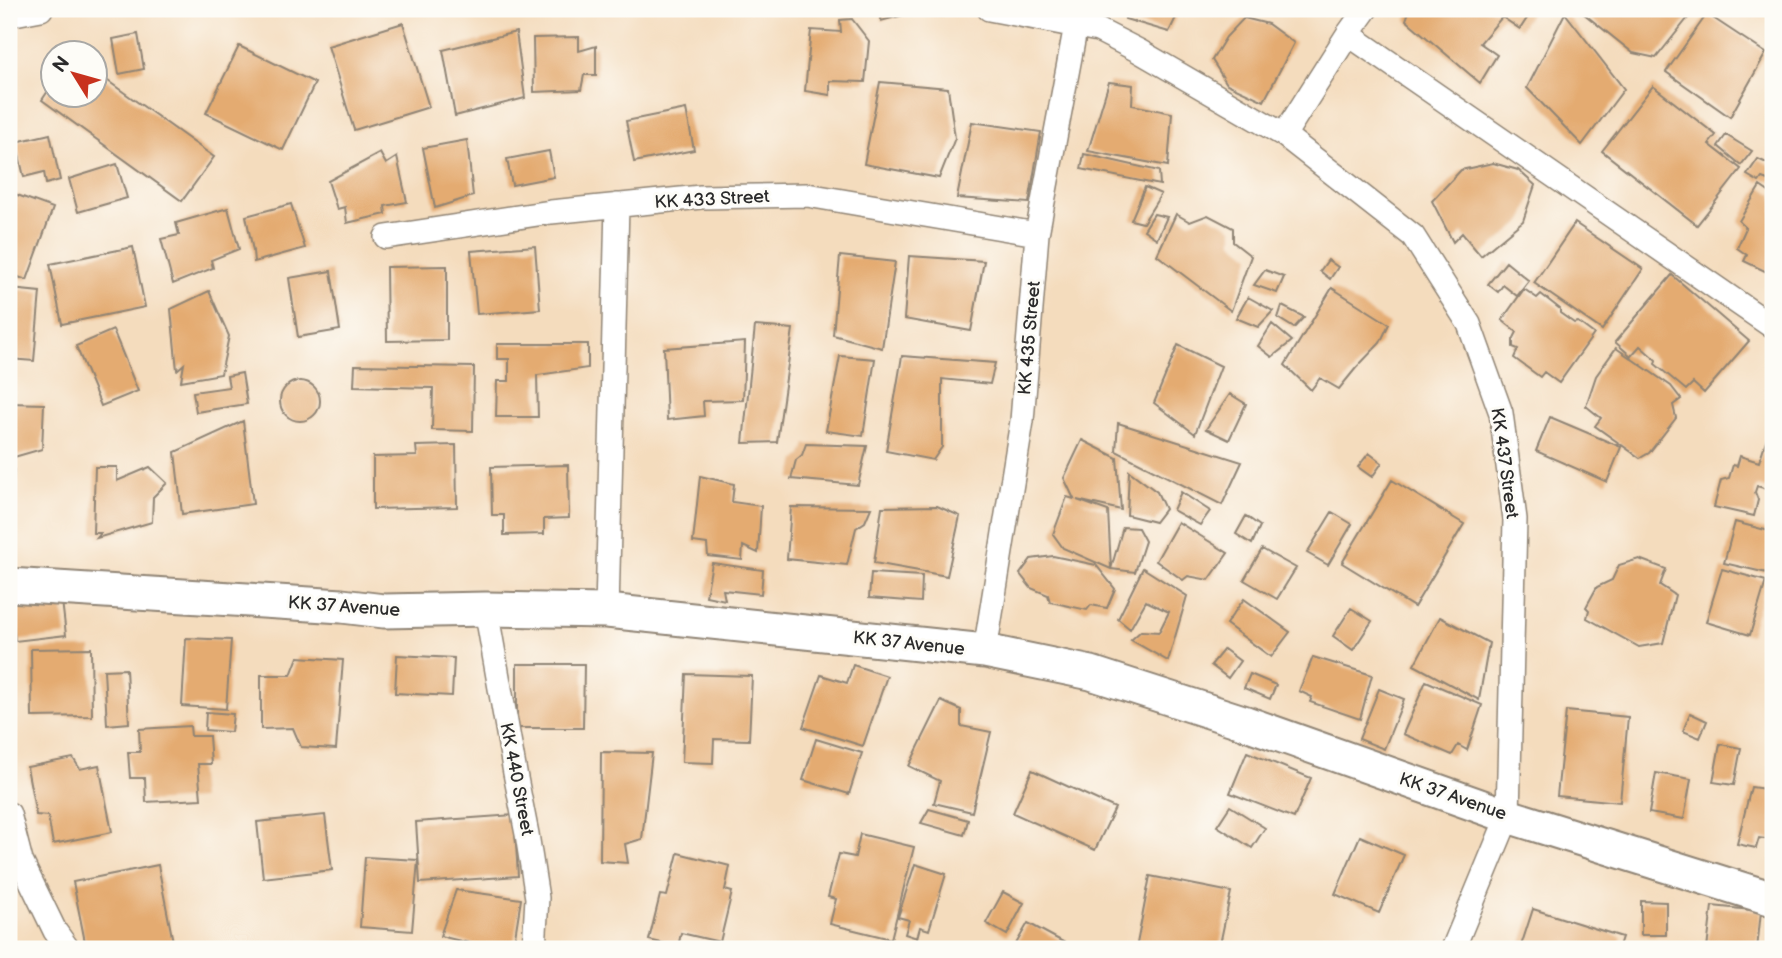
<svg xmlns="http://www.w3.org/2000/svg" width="1782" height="958" font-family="'Balsamiq Sans',sans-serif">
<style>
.building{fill:#e4ab71}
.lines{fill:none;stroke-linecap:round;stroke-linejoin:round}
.street-casing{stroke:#908474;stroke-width:26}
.secondary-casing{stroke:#908474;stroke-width:37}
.street{stroke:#fff;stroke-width:23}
.secondary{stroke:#fff;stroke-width:33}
.labels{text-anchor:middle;stroke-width:6;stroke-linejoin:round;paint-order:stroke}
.street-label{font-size:18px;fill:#2b2b2b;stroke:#fdfcf7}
</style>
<rect width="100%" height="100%" fill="#fdfcf7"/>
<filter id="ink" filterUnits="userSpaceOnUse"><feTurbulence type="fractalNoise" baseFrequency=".0143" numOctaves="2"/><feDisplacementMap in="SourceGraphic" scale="14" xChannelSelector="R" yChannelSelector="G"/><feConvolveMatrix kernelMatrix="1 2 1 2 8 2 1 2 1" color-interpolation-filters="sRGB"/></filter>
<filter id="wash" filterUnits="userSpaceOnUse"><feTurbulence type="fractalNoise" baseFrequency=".00686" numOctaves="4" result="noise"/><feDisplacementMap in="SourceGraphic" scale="28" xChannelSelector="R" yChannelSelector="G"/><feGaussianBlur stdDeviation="1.57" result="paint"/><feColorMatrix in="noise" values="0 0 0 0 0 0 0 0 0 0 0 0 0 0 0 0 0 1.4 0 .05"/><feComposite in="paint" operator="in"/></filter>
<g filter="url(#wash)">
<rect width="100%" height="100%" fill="#f4dcbd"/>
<g id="blocks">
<path class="building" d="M882,9H943L942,16L911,13L881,21Z
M1124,9H1180L1169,32L1125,19Z
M1410,9H1533L1520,29L1502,17L1480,43L1497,55L1480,83L1406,20Z
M1578,9H1684L1691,14L1656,58L1633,53Z
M1565,13L1624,89L1582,145L1527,88Z
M1707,14L1766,53L1730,117L1666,72Z
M1244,18L1268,24L1294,43L1264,101L1227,84L1212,60L1226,37Z
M852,19L869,41L865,82L830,81V95L805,91L811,30L841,32L840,20Z
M403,23L429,107L354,130L328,46Z
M516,32L525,98L455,116L443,50Z
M138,34L144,69L119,74L113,39Z
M579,37V51L596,46V75H584L581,90L534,92L533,38Z
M239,46L315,83L283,150L206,113Z
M94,71L214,157L182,201L42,100L52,85V94H94Z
M880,82L948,88L955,138L939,178L864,164Z
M1109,82L1133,85L1132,105L1172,113L1168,166L1088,151Z
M1653,86L1716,135L1709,144L1741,169L1697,225L1602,151Z
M686,109L694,150L634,162L626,121Z
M972,122L1041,132L1029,203L957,198Z
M50,134L60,180L46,184L44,172L24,177L16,142Z
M1726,135L1752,151L1741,165L1718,146Z
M467,140L473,196L435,208L423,148Z
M549,151L554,177L512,185L507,159Z
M380,153L386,164L397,157L407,202L385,206L386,214L347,223L345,207L337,209L328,181Z
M1084,154L1159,171L1160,185L1081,169Z
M1758,159L1773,166V182L1762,178L1759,182L1747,175Z
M1493,163L1518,170L1535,185L1523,221L1481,256L1462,233L1453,242L1432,201L1461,170Z
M117,164L127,198L78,212L69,179Z
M1760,186L1773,195V275L1744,261L1747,255L1737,248L1746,228L1739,221Z
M1145,187L1161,194L1143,223L1131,220Z
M9,192L53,208L27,280L9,274Z
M291,204L305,248L254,262L253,251L246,216Z
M228,208L239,249L211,260L213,268L173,284L161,239L179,235L176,223Z
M1154,214L1167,217L1157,239L1144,230Z
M1176,214L1190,222L1208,215L1233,228V242L1251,256L1231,311L1157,255Z
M1575,223L1643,269L1602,330L1534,283Z
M535,246L540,309L477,314L471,251Z
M133,247L145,307L62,324L50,264Z
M840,256L895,262L882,348L833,335Z
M909,256L984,261L971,331L904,319Z
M1328,260L1338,267L1330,279L1320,271Z
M1506,262L1529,281L1517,296L1503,285L1498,292L1488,284Z
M447,266V340L387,341L386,267Z
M1265,270L1284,277L1277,293L1254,285Z
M331,271L340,330L298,337L289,278Z
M1672,275L1749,341L1704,393L1693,383L1686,390L1655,364L1656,360L1640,346L1631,356L1615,342Z
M9,285L11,289L40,292L34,361L9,359Z
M1332,288L1389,324L1380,343L1356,368L1339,389L1320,378L1311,390L1285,365Z
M1524,289L1537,298L1541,294L1560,309V313L1574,323L1578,322L1594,334L1559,383L1544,372L1540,377L1514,358L1518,349L1513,347V340L1517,332L1502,320Z
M209,291L229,336L221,374L181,381L184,364L177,370L171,309Z
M1248,297L1273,311L1258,327L1236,318Z
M1282,306L1304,317L1294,328L1278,318Z
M1272,324L1292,341L1272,357L1258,346Z
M755,326L793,329L777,442L743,443Z
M113,330L138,391L101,406L76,346Z
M745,342L743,400L703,401L704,416L667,420L664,348Z
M497,344H588V368L537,375L538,417H496L497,381H509V359H497Z
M1178,345L1221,366L1195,434L1154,403Z
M1616,348L1671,386L1681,399L1673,405L1676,418L1649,453L1640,458L1595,426L1601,418L1586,406L1596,376Z
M840,356L875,359L863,436L826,431Z
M902,356L995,363L990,384L942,379V447L933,460L886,451Z
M355,365L474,367L473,431L432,430L433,388L354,386Z
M242,373L247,404L196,412L193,392L229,387L227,376Z
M280 401a20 20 0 1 1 40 0a20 20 0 1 1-40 0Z
M1230,394L1246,404L1229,440L1206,429Z
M9,403L44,404L42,449L14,457L12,505H9Z
M1550,417L1621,447L1607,482L1536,451Z
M1773,419V491L1757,486L1755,492L1758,500L1754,516L1714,507L1721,480L1729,478L1733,465L1737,466L1740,456L1759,462Z
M243,421L253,504L182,514L175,452Z
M1118,423L1242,462L1222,505L1116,451Z
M1082,440L1117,458L1121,510L1077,500L1108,511L1111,569L1123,527L1138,528L1145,541L1135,572L1111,569L1063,548L1053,534L1067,497L1074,499L1064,478Z
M806,444L867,446L858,485L791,479L796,460L802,455Z
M456,445L457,507L373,509V457L417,456L416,446Z
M1369,453L1382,463L1372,477L1358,467Z
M568,465L569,518L544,519V534L504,535V515H492L491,467Z
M95,467H117V481L150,467L167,483L153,497L152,522L97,538L101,533H93Z
M1129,471L1157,492L1165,509L1155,522L1127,515Z
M700,476L734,484L732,502L761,506L758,553L743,546L742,560L708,556L707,544L693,542Z
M1392,480L1464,524L1414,607L1342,563Z
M1181,492L1210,511L1200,525L1173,510Z
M937,506L960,516L947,576L874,563L882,507Z
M791,507L871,508L865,522L856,528L847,565L787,559Z
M1332,512L1352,524L1328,565L1307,553Z
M1246,516L1260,526L1252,544L1236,534Z
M1178,522L1228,553L1209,580L1188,576L1183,580L1156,561Z
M1735,522L1773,532V550L1767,573L1724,563Z
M1262,549L1296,568L1277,599L1244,580Z
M1053,556L1096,565L1115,589L1107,608L1091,605L1087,610L1050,602L1048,595L1031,588L1020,574L1031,559Z
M1639,559L1666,569L1660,585L1675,595L1663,643L1639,647L1587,618L1589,610L1586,607L1597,587L1612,580L1619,565Z
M712,563L763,570L761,594L723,590L725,600L706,596Z
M1143,568L1187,596L1168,661L1131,640L1141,631L1159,632L1169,612L1146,601L1130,629L1118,619Z
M1722,569L1766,581L1750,635L1706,622Z
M871,573L922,576L921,602L869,598Z
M61,592L66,635L15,641L10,598Z
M1244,599L1290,632L1271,657L1226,624Z
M1351,608L1372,621L1353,650L1333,636Z
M1440,617L1489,643L1479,700L1414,665Z
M186,638L231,640L226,709L182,706Z
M91,648L92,716L32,717L31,649Z
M1224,649L1240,661L1228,678L1211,665Z
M397,655L454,658L452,696L395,693Z
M298,657L343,660L336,749L301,747L293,728L261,729V675H291Z
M1313,657L1372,675L1360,719L1310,702L1312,697L1299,691Z
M517,664H584L583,728H517Z
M853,665L887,676L863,746L803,727L821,675L847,683Z
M126,669L129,723L107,725L104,670Z
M686,674L752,676L749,740L714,739L713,763L682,762Z
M1250,674L1276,685L1270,699L1244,688Z
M1426,681L1482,705L1467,750L1458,745L1452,755L1403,734Z
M1379,689L1404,699L1384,749L1359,739Z
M941,701L961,710V726L991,732L972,812L934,803L940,781L909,766Z
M1566,711L1628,717L1620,802L1557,796Z
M206,712L233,714L231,732L205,730Z
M1690,713L1707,721L1700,738L1683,731Z
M190,726L191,736H209L211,764H198L201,799L146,802L145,778H130L128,752H140L139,729Z
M816,739L862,753L849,794L803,780Z
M1720,744L1741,748L1734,785L1713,782Z
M601,752L652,753L642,839L625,844L628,863L600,861Z
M1247,752L1311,778L1294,818L1230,793Z
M73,758L80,769L99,765L112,832L53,844L48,816L36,815L27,767Z
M1032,770L1115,808L1095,850L1013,813Z
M1656,773L1691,779L1684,819L1649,813Z
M1751,787L1773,790V840L1759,838L1756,848L1737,844Z
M1230,806L1265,828L1252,848L1217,826Z
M929,809L968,820L964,835L921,823Z
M325,815L332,870L263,878L257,822Z
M514,815L518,876L420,883L416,822Z
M860,834L914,847L891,939L830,924L836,899L828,897L839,854L855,857Z
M1360,836L1404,855L1379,913L1335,894Z
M678,853L730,866L725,890L732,892L720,942L681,933L678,947L649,940L660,895L667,896Z
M365,857L418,860L412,931L360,927Z
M915,864L946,874L929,930L920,927L917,938L905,934L909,920L898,917Z
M158,865L174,947L164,949H88L86,947L73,882Z
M1150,876L1231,892L1219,949H1136Z
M456,890L521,899L513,949H494L440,936Z
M1003,892L1024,903L1007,935L986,923Z
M1641,901L1666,902V935H1641Z
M1712,906L1761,911L1757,949H1707Z
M1533,909L1622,937L1618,949H1520Z
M1028,923L1076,949H1013Z
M299,946H350V949H299Z"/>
</g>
</g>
<g filter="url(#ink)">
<use href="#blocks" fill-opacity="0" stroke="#908474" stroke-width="2"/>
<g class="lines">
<defs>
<path id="street" d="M989,9L1098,30L1139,51L1284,135
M1366,9L1348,34L1284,135L1413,236L1469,324L1501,413L1515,519L1508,816L1453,949
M9,15L41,9
M1348,34L1773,327
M386,237L551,212L701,197L807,195L1037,234
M486,609L515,773L527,834L537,898L534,949
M607,611L617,205
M985,651L1022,421L1037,234L1076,25
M9,814L21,861L55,931L68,949"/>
<path id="secondary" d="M9,585L342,606L384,611L486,609L607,611L985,651L1091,673L1246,723L1508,816L1773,899"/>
</defs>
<use href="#street" class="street-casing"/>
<use href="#secondary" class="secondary-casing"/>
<use href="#street" class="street"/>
<use href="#secondary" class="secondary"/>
</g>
</g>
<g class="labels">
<g class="street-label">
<text transform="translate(712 199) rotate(-3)" y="6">KK 433 Street</text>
<text transform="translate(1029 338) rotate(-85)" y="6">KK 435 Street</text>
<text transform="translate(1505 463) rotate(82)" y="6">KK 437 Street</text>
<text transform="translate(344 606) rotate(4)" y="6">KK 37 Avenue</text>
<text transform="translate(909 643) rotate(6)" y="6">KK 37 Avenue</text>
<text transform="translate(517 779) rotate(79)" y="6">KK 440 Street</text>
<text transform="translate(1453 796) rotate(19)" y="6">KK 37 Avenue</text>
</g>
</g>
<rect width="1782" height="958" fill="none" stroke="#fdfcf7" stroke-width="35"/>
<g transform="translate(74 74) rotate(307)"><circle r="33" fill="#fdfcf7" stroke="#a9a8a5" stroke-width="2"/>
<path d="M0-5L12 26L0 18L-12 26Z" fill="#c8321e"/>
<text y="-10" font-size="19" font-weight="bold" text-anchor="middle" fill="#2b2b2b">N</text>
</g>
</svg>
